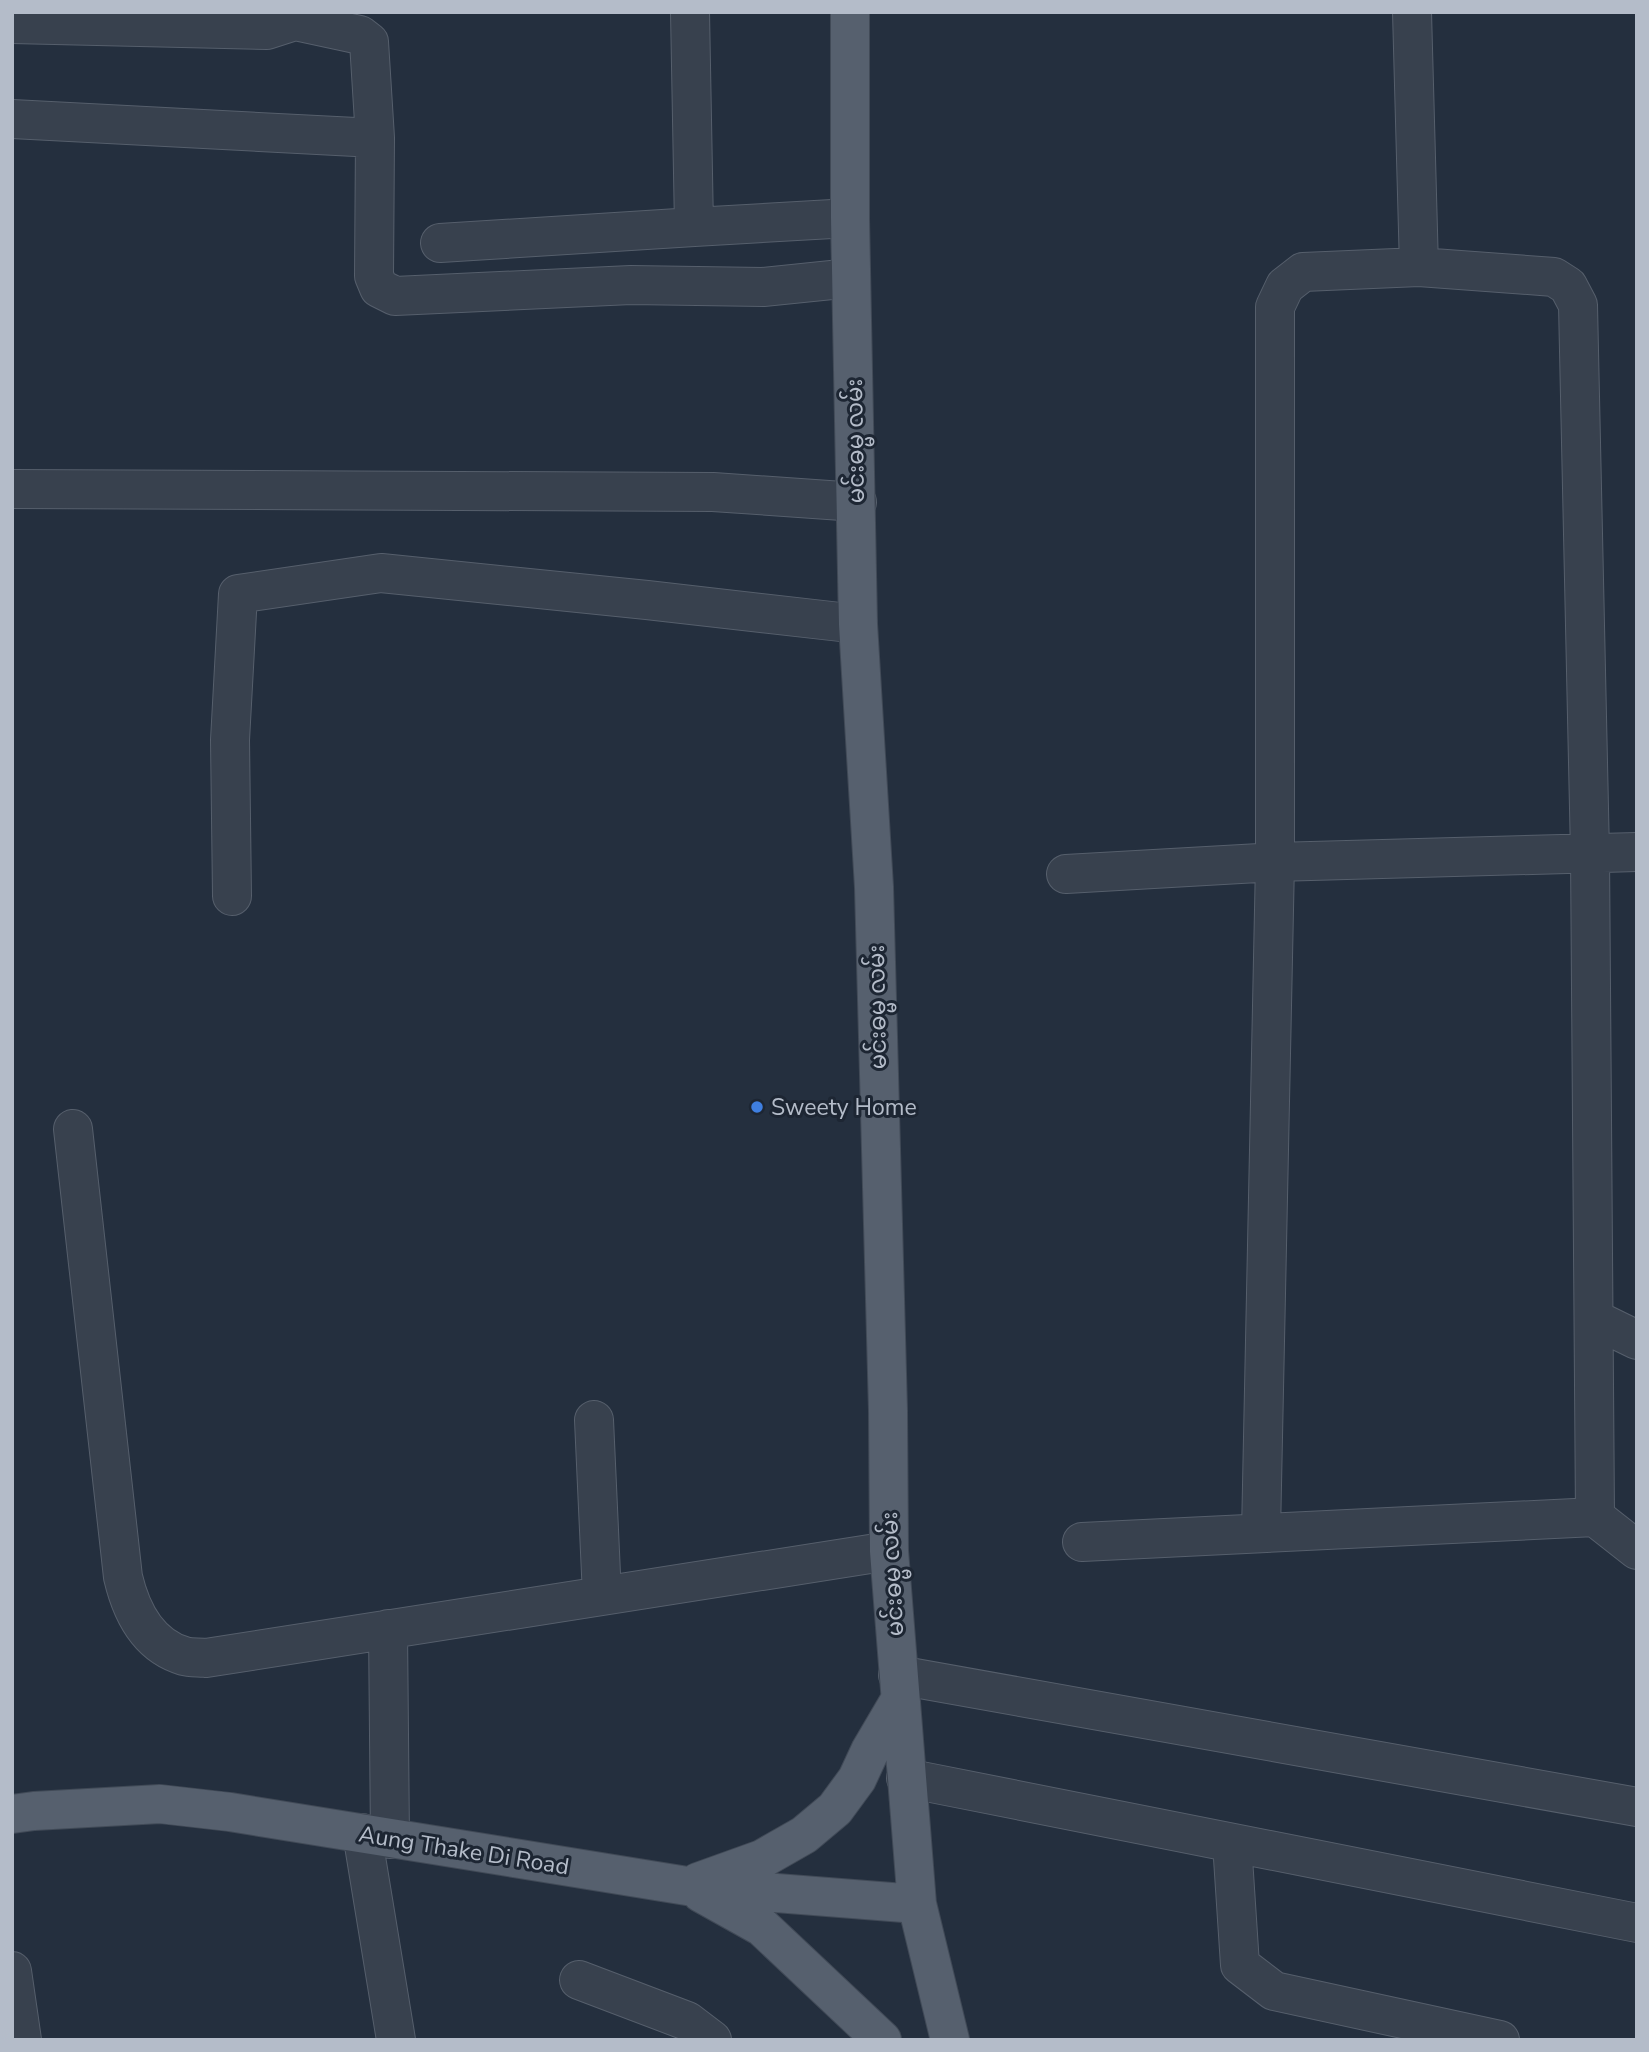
<svg xmlns="http://www.w3.org/2000/svg" width="1649" height="2052" font-family="'Nunito Sans','Noto Sans Myanmar',sans-serif">
<style>
.lines{fill:none;stroke-linecap:round;stroke-linejoin:round}
.minor-casing{stroke:#565f6c;stroke-width:40}
.major-casing{stroke:#414a57;stroke-width:40}
.minor{stroke:#38414e;stroke-width:38}
.major{stroke:#56606e;stroke-width:38}
.shop-dot{fill:#3f7fe0;stroke:#1d2633;stroke-width:2.5}
.labels{text-anchor:middle;stroke-width:6;stroke-linejoin:round;paint-order:stroke}
.street-label{font-size:23px;fill:#b4bcc9;stroke:#1d2633}
.poi-label{font-size:23px;fill:#b4bcc9;stroke:#1d2633;text-anchor:start}
</style>
<rect width="100%" height="100%" fill="#242f3e"/>
<g class="lines">
<defs>
<path id="minor" d="M295,12V21L360,35L369,42L375,138L374,276L379,288L395,296L631,285L763,287L851,278
M690,12L694,227L850,218
M12,24L267,30L295,21
M12,119L375,138
M440,243L694,227
M1419,267L1554,277L1568,286L1578,305L1590,854L1595,1517
M12,489L713,492L857,502
M1066,874L1275,862L1637,852
M232,896L230,740L238,594L381,573L647,600L858,624
M73,1129L123,1577C131,1611 147,1645 184,1656C191,1658 199,1657 206,1658L889,1551
M1594,1319L1637,1340
M594,1420L602,1596
M1261,1533L1275,862V307L1285,286L1303,272L1419,267L1412,12
M1082,1542L1595,1517L1637,1550
M388,1629L390,1839
M898,1675L1637,1807
M906,1778L1637,1923
M362,1833L396,2040
M1232,1843L1240,1965L1274,1991L1500,2040
M12,1971L22,2040
M579,1980L687,2021L712,2040"/>
<path id="major" d="M850,12V218L858,624L874,887L888,1411L889,1551L917,1904L950,2040
M12,1814L34,1811L160,1804L230,1812L687,1886L917,1904
M698,1882L762,1859L804,1835L835,1809L857,1779L870,1751L900,1700
M701,1893L762,1927L882,2040"/>
</defs>
<use href="#minor" class="minor-casing"/>
<use href="#major" class="major-casing"/>
<use href="#minor" class="minor"/>
<use href="#major" class="major"/>
</g>
<circle class="shop-dot" cx="757" cy="1107" r="7"/>
<g class="labels">
<g class="street-label">
<text transform="translate(855 441) rotate(-91)" y="8">မင်းဓမ္မ လမ်း</text>
<text transform="translate(877 1007) rotate(-91)" y="8">မင်းဓမ္မ လမ်း</text>
<text transform="translate(892 1574) rotate(-93)" y="8">မင်းဓမ္မ လမ်း</text>
<text transform="translate(464 1850) rotate(9)" y="8">Aung Thake Di Road</text>
</g>
<g class="poi-label">
<text x="771" y="1115">Sweety Home</text>
</g>
</g>
<rect width="1649" height="2052" fill="none" stroke="#b4bcc9" stroke-width="28"/>
</svg>
